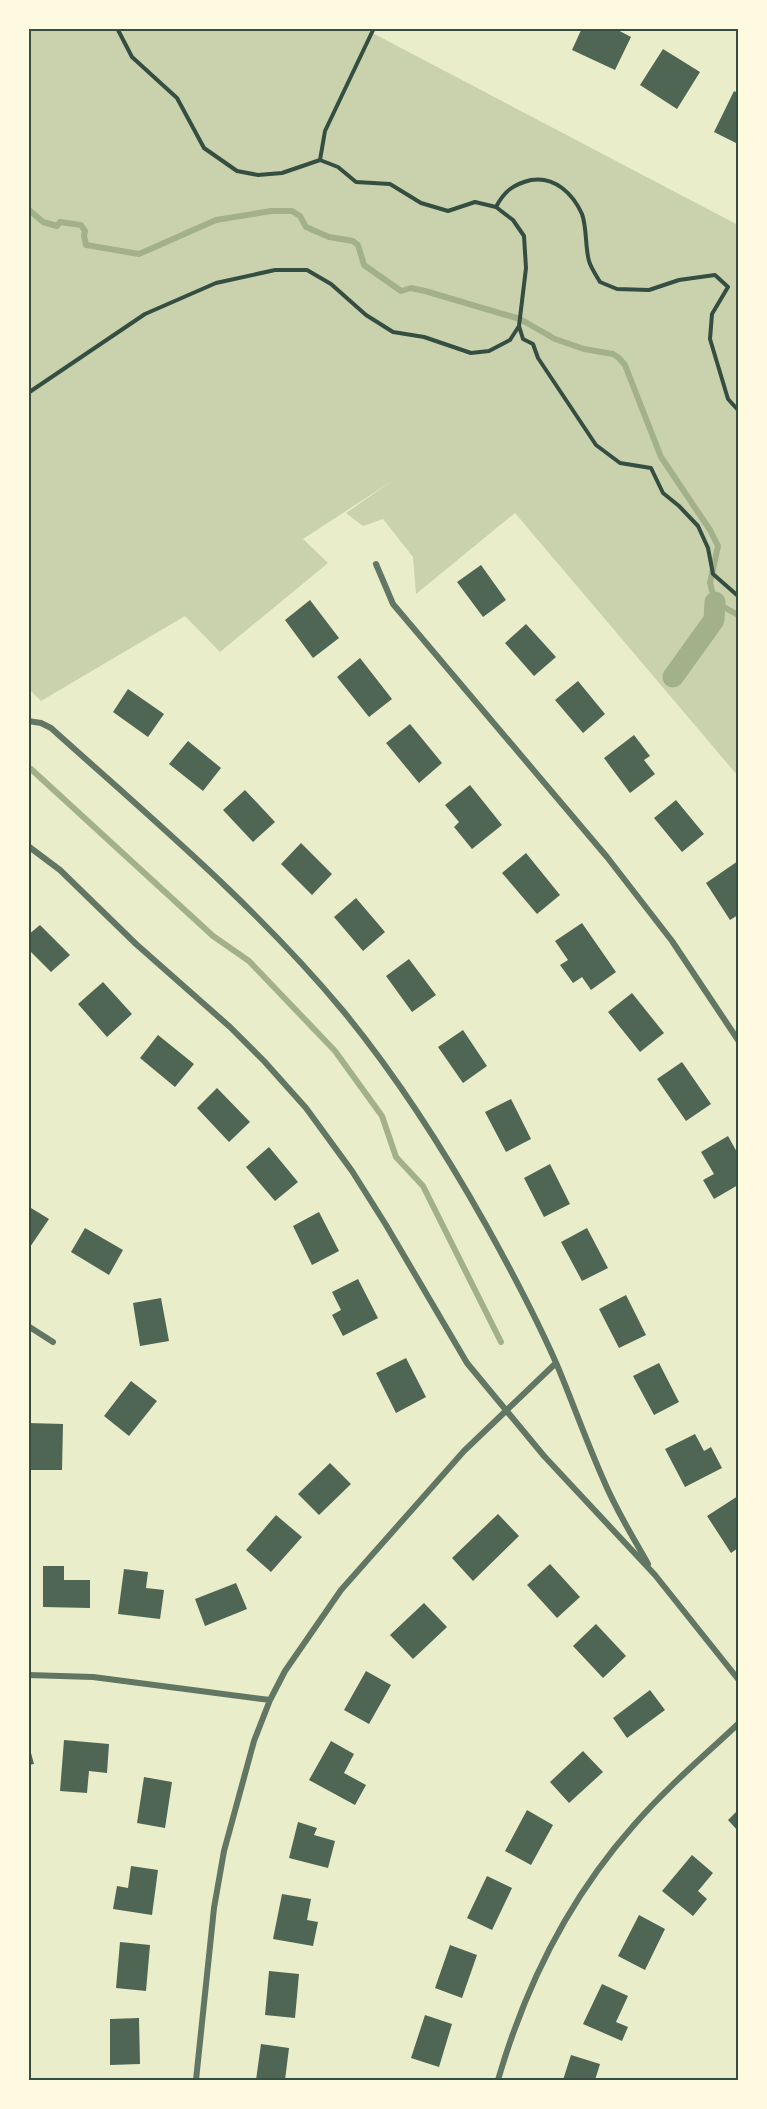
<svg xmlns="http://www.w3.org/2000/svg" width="767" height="2109" font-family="'Titillium Web',sans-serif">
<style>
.green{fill:#cad2ad}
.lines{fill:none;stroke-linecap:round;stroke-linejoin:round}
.stream{stroke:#a3b18a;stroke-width:6}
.canal{stroke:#a3b18a;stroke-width:21}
.building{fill:#4f6655}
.path{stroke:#344e41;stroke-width:4}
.minor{stroke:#617663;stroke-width:6}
.neatline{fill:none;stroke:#344e41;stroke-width:2}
</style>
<rect width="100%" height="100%" fill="#e9edc9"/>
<path class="green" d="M28,29H365L738,225V776L515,513L416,594L413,557L383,519L363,526L346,513L392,481L303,539L328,563L220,652L185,616L41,701L29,689Z"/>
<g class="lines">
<path class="stream" d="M28,209L43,222L57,226L60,222L81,225L85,231L84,236L86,245L139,254L216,220L271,211H292L300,216L306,227L329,237L353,241L358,245L364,265L401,291L411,288L425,291L520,319L555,339L584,349L613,354L619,358L625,365L661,457L710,530L718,546L710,583L715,602L738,615
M31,769L213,936L249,961L335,1051L382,1116L396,1157L423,1186L501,1342"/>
<path class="canal" d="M673,677L714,620L715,602"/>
</g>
<path class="building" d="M582,28H614L631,37L615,70L572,50Z
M663,49L700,72L677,109L640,85Z
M734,91L738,93V144L714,132Z
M481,565L506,600L483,617L457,582Z
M310,600L339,638L313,658L285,620Z
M526,624L556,657L534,676L505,643Z
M360,658L392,699L369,717L337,677Z
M578,681L605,714L583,733L555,700Z
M128,689L164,714L148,737L113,712Z
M410,724L442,763L419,783L386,743Z
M634,735L650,756L644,760L655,774L630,793L604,758Z
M188,741L221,768L203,791L169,764Z
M470,785L502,825L472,849L454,827L459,822L445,805Z
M245,790L275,822L253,842L223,810Z
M676,800L704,834L682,852L654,818Z
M301,843L332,874L312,895L281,864Z
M526,853L560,895L537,914L502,873Z
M738,861V915L730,920L706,883Z
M356,898L385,932L363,951L334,917Z
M582,923L616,972L591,990L582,977L573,983L560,965L568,960L555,941Z
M40,925L70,955L51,972L28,949V935Z
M409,959L436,995L412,1012L386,976Z
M103,982L132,1014L107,1037L78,1004Z
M632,993L664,1033L640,1052L608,1012Z
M463,1030L487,1066L463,1083L438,1047Z
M158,1035L194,1064L175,1087L140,1058Z
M682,1062L711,1104L686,1121L657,1079Z
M217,1088L250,1122L229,1142L197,1108Z
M511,1099L531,1139L506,1152L485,1112Z
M728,1136L738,1154V1185L714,1199L703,1180L714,1174L701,1152Z
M269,1147L298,1182L275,1201L246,1167Z
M550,1164L570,1204L544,1217L524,1178Z
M31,1208L49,1219L28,1250V1211Z
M319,1212L339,1251L312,1265L293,1226Z
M85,1228L123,1250L109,1275L71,1252Z
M587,1228L608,1268L582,1281L561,1242Z
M358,1279L378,1318L343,1336L332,1315L341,1310L332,1292Z
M626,1295L646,1335L619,1348L599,1309Z
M161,1298L169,1341L140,1346L133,1303Z
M406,1358L426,1397L396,1413L376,1373Z
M659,1363L679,1402L654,1415L633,1376Z
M131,1381L157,1401L129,1436L104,1416Z
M28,1423L63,1424L62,1470H28Z
M695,1434L704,1451L711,1447L722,1468L685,1487L665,1449Z
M330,1463L351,1484L319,1515L298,1494Z
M738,1496V1548L731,1553L707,1516Z
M498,1514L519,1536L473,1581L452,1558Z
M276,1515L302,1537L271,1572L246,1550Z
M550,1564L580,1597L557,1618L527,1585Z
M43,1566H64V1580H90V1608L43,1607Z
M124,1569L148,1572L146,1588L164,1590L160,1619L118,1614Z
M236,1583L247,1609L205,1626L195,1599Z
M424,1603L447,1627L413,1659L390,1635Z
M596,1624L626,1656L603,1678L573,1646Z
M366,1671L391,1685L369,1724L344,1710Z
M650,1690L665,1710L627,1738L613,1718Z
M64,1740L109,1744L107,1773L89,1771L87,1793L60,1791Z
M331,1741L354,1754L344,1773L366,1785L355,1805L309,1780Z
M28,1742L34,1764L28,1765Z
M583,1751L603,1772L569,1803L550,1782Z
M144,1777L172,1782L165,1828L137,1823Z
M527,1810L553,1825L531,1865L505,1851Z
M738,1810V1831L728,1820Z
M298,1822L317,1828L314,1835L335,1841L328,1868L289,1858Z
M692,1855L713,1873L698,1891L707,1899L693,1916L662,1891Z
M131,1866L158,1870L152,1915L113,1909L117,1886L128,1888Z
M487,1876L512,1888L492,1930L467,1918Z
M282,1894L311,1899L307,1920L318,1922L313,1946L273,1939Z
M639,1915L665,1929L645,1970L618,1956Z
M120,1942L150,1945L146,1991L116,1988Z
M450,1945L477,1955L462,1998L435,1988Z
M269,1971L299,1974L295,2018L265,2015Z
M602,1984L628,1996L616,2022L628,2027L622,2041L583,2024Z
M425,2015L452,2024L439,2067L411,2058Z
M139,2018L140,2064L110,2065V2019Z
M261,2044L289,2048L285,2080H256Z
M571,2055L600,2064L595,2080H563Z"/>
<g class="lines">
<path class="path" d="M117,28L132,57L177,98L204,148L237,171L258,175L282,173L320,160L338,167L356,182L390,184L421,203L448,211L475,202L496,207L513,220L524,236L526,268L519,326L523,339L533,344L538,358L596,445L620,463L651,468L663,493L679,506L698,526L708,548L713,574L738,596
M320,160L325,131L374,28
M496,207C504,191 514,184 531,180C555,176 573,194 582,214C587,228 585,246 589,261C591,268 596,275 600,282L617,289L649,290L679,280L715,275L728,287L712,314L710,339L728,399L738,410
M28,393L145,314L216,283L275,270H307L331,284L366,315L393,332L424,337L471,353L489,351L510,340L519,326"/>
<path class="minor" d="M376,564L393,604L607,857L672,941L738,1040
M28,721L41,723L51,728C152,819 257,907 344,1012C398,1078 444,1150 486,1225C511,1270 536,1317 557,1365C573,1403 587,1443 604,1481C616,1510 633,1537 648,1564
M28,846L60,870L136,944L230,1027L264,1061L306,1108L352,1171L386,1225L467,1363L544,1456L655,1575L738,1679
M28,1326L53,1342
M28,1675L93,1677L270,1700
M196,2080L214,1908L224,1851L254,1741L270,1700L285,1671L341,1590L464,1451L556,1363
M498,2080C525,1987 569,1898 634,1825C666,1788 703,1757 738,1724"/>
</g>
<rect width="767" height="2109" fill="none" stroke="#fefae0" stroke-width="60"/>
<rect x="30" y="30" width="707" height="2049" class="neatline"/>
</svg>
